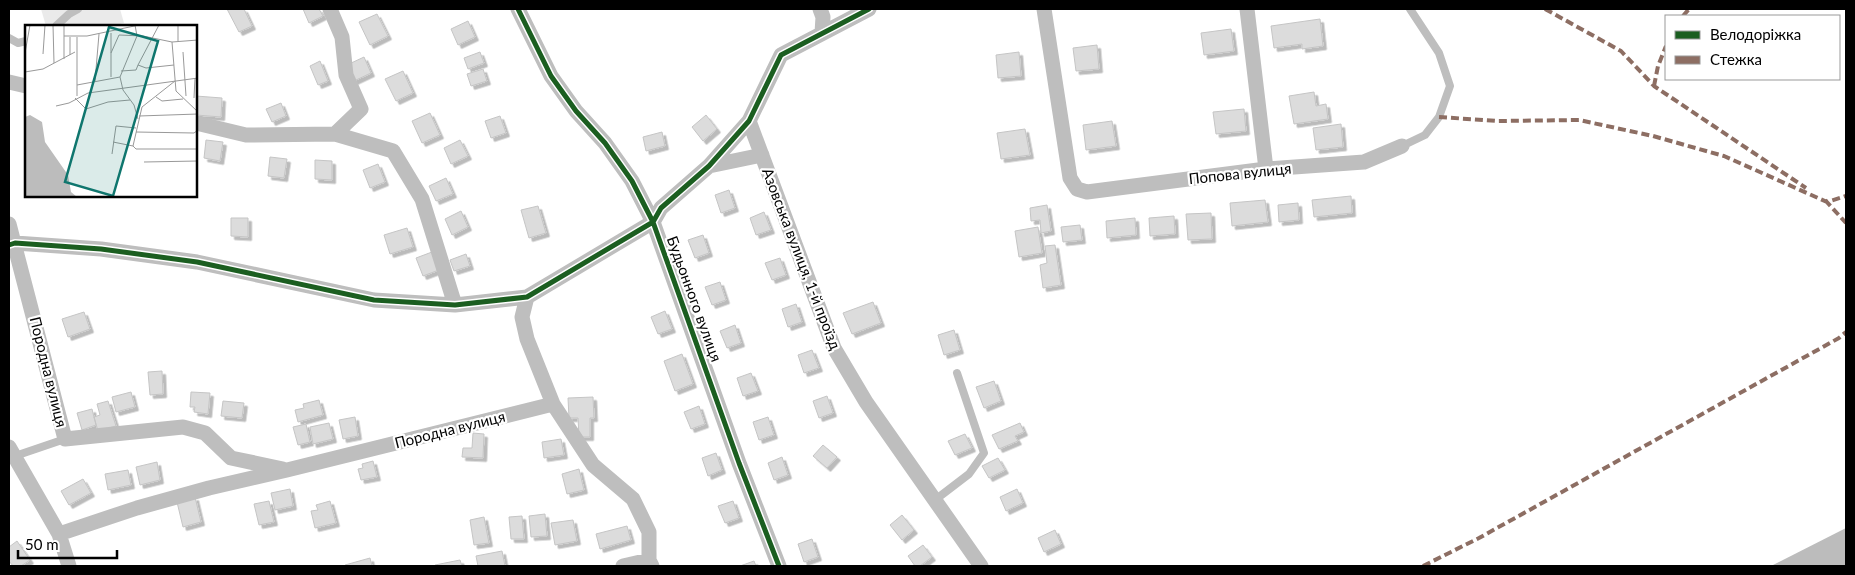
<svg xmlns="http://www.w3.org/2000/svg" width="1855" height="575" font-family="Lato,sans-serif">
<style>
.green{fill:#eaeaea}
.water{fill:#bcbcbc}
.building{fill:#dcdcdc;stroke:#c5c5c5;filter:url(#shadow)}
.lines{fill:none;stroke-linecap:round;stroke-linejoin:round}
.service{stroke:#bebebe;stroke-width:8}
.minor{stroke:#bebebe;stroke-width:15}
.quiet{stroke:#8d6e63;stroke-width:4;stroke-dasharray:8 4;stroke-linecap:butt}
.cycleway-casing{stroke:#fff;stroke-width:8}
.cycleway{stroke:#1b5e20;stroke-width:5}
.labels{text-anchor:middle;stroke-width:4.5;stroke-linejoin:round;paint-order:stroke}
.street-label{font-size:15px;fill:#000;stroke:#fff}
.inset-road{fill:none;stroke:#999;stroke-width:1}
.view{fill:#0f766e;fill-opacity:0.15;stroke:#0f766e;stroke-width:2.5}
.inset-edge{fill:none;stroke:#000;stroke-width:2.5}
</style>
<defs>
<filter id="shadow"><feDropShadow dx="3.5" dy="3.5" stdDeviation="0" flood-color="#0004"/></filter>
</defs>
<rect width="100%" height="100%" fill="#fff"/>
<path class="green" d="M41,9H120L124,23L110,26H46Z"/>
<path class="water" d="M1846,528V566H1771Z"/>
<path class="building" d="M227,9H244L252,26L239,32Z
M303,9H319L323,16L309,23Z
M377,14L388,36L370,45L359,22Z
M1320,19L1323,46L1302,49V44L1274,48L1271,26Z
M468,21L475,37L458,45L451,29Z
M1231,29L1234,51L1204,55L1201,33Z
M1097,45L1099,69L1076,71L1073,48Z
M480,52L484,63L468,69L464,58Z
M1019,52L1021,76L998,78L996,55Z
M364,57L371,73L354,81L347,65Z
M320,61L328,81L318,85L310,66Z
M483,69L487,81L471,86L467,74Z
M403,71L413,93L396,101L385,79Z
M1314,92L1316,106L1326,104L1328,119L1294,124L1289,96Z
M196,96L222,98L221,117L196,115Z
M281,103L286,116L272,122L266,109Z
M1244,109L1246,131L1216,134L1213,112Z
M430,113L440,135L422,143L412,121Z
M706,115L717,129L703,141L692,127Z
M500,116L506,133L491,138L485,121Z
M1112,121L1116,146L1086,150L1083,125Z
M1341,124L1343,147L1316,150L1313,128Z
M1025,129L1030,155L1001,159L997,133Z
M662,132L665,146L646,151L643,137Z
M206,140L223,142L220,161L204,158Z
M460,140L468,156L451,164L444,148Z
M270,157L287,159L284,178L268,176Z
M315,160L332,161V180L315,179Z
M378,164L385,182L370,188L363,170Z
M446,178L453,194L436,201L429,186Z
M729,190L735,208L721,213L715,195Z
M1351,196L1352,213L1314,217L1312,200Z
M1265,200L1268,222L1232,226L1230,203Z
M1298,203L1299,220L1279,222L1278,205Z
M1047,205L1051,231L1041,233L1040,220L1031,221L1030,208Z
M538,206L546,233L529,238L521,210Z
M461,211L468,227L452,235L445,219Z
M764,212L771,230L756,235L750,218Z
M1211,213L1212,239L1188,240L1186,214Z
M1174,216L1175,234L1150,236L1149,218Z
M231,218H248V237L231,236Z
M1135,218L1136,235L1107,238L1106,221Z
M1080,225L1082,240L1063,242L1061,227Z
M1038,227L1042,253L1019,257L1015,231Z
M407,228L413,247L390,254L384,235Z
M703,235L709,253L695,258L688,240Z
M1055,245L1061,285L1043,288L1040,265L1047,263L1045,246Z
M432,252L439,270L423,276L416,258Z
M466,254L470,266L454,271L450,260Z
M780,258L786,275L772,280L765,263Z
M720,282L726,300L712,305L705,287Z
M873,302L881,323L852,334L843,313Z
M796,304L802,322L788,327L782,309Z
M665,311L672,329L658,334L651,317Z
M84,312L90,329L68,337L62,319Z
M735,325L741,343L727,348L720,331Z
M954,330L960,350L944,355L938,335Z
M812,350L819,368L804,373L798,355Z
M682,354L693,384L675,391L664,361Z
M162,371L163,394L150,395L148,372Z
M751,373L758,391L743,396L737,378Z
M994,381L1001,401L984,408L976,387Z
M131,392L135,407L116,412L112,397Z
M191,392L210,393L208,414L194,412L195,407H190Z
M827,396L833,413L819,418L813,401Z
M593,397L594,418H590V437H579L578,418H569L568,398Z
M319,400L323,415L298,422L295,410L304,408L303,404Z
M108,401L116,426L98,431L94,417L100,415L97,404Z
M223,401L244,403L242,418L221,416Z
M699,406L705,424L691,429L684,412Z
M92,409L96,425L82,430L77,413Z
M355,417L358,436L343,439L339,420Z
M768,417L774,435L759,440L753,422Z
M329,423L333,439L313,444L310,427Z
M1020,423L1024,432L1015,436L1018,441L999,449L992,435Z
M306,424L310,442L298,445L293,427Z
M473,433L484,434L483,458L462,457L463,448H472Z
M965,434L972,448L955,455L948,441Z
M561,439L564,455L544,458L542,442Z
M823,445L837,457L827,468L813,456Z
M716,453L722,470L708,476L702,458Z
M782,457L788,475L774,480L768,463Z
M998,458L1005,470L989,478L982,466Z
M373,461L377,477L361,480L358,469L363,468L362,464Z
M157,462L160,480L140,485L136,467Z
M579,469L584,490L567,494L562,474Z
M128,470L131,485L108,490L105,474Z
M83,479L91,493L69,505L61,491Z
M290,489L293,506L275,510L271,493Z
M1017,489L1023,503L1006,511L1000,497Z
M195,497L201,522L183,527L177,502Z
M269,501L274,522L259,525L254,504Z
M330,501L336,523L315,528L311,511L318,510L316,505Z
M733,501L739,518L725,523L718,506Z
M545,514L547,536L531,537L529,516Z
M902,515L914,530L902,540L890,525Z
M522,516L524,539H511L509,517Z
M484,517L489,543L474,545L470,520Z
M573,520L577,541L555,545L551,523Z
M627,526L631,540L600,549L596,534Z
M1055,530L1061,544L1044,552L1038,538Z
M812,539L818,557L804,562L798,544Z
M17,541L30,560L21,566H13L9,561V547Z
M923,545L932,557L920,566H915L908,556Z
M502,551L505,566H478L476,556Z
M370,558L372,566H345V565Z
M460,560L462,566H435V565Z
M754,561L756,566H740Z"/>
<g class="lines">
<path class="service" d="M56,26L69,14L78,9
M9,38L18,43L26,41
M1402,146L1425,135L1439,117L1450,86L1439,53L1410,9
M15,456L65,439
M935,500L969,474L984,453L957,373"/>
<path class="minor" d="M330,9L342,37L346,75L361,109L335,134L393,151L422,199L455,305
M518,9L551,76L576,111L605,143L632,181L653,222L739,463L779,566
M820,9L823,17L822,33
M1044,9L1070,178L1077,189L1087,192L1266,169L1364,162L1402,146
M1247,9L1266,169
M9,82L26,86
M749,121L834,348L866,402L981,566
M196,123L246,135L335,134
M709,166L762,155
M9,224L65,439L183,427L205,433L231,458L283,469
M9,245L15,243L101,249L197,262L374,300L455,305L527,297L653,222L661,208L709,166L749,121L781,55L869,9
M527,297L522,317L527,339L553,404L593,465L633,499L649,532V560L652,566
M9,447L59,534L69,566
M59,534L137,508L209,488L287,470L553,404
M623,566L649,560"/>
<path class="quiet" d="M1545,9L1621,51L1654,86L1806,188
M1683,16L1689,9
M1654,86L1658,66L1666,46
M1439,117L1497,121L1579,120L1653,136L1724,156L1827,202L1846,196
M1825,200L1846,223
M1423,566L1479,538L1839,338L1846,332"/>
<defs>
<path id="cycleway" d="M518,9L551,76L576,111L605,143L632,181L653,222L739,463L779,566
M9,245L15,243L101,249L197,262L374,300L455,305L527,297L653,222L661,208L709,166L749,121L781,55L869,9"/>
</defs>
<use href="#cycleway" class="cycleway-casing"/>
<use href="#cycleway" class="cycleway"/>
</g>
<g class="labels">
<g class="street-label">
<text transform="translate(1240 174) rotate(-6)" y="5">Попова вулиця</text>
<text transform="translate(801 259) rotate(69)" y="5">Азовська вулиця, 1-й проїзд</text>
<text transform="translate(694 299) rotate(70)" y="5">Будьонного вулиця</text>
<text transform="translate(48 372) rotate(76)" y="5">Породна вулиця</text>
<text transform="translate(450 430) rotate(-14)" y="5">Породна вулиця</text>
</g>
</g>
<g transform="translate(25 25)">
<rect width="172" height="172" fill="#fff"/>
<path d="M5,90L17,97L20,117L43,150L46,167L52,172H0V92Z" fill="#bcbcbc"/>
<path class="inset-road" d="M28,0L29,38M39,0V34M110,0L112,11L95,52L98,65L109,80L113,94M39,11H62L114,0M52,12V71M153,16V0M147,17L151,66L173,87M147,17L173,15M158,27L161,71M0,28L5,0M86,28L94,10L118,11L147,17M18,29L20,0M45,30V12M113,40L134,0M96,46L111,45L113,40L121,43L149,40M0,47L18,44L50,27M86,52V8M70,56L74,9M150,56L117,82L108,121L111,124H173M52,60L95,52M131,72L137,76L158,74M50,73L61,84L83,77L105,75M169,73L170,53M31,81L44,78L63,68L173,53M114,91L173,89M111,107L169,108L173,105M88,117L108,121M87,129L91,101L111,103M119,137L173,136"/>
<path class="view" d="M84,2L133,16L88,171L40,157Z"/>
<rect width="172" height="172" class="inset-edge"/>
</g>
<rect width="1855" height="575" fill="none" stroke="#000000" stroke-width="20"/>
<rect x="1665" y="15" width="175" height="65" fill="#ffffff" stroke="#999999"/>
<rect x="1675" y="31" width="25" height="8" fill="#1b5e20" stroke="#999999"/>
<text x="1710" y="40" font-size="15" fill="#000000">Велодоріжка</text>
<rect x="1675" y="56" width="25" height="8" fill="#8d6e63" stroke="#999999"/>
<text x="1710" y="65" font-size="15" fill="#000000">Стежка</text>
<path d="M18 550v8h99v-8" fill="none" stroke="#000000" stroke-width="2.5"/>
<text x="25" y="550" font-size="15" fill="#000000" stroke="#ffffff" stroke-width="4" paint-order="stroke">50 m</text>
</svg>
